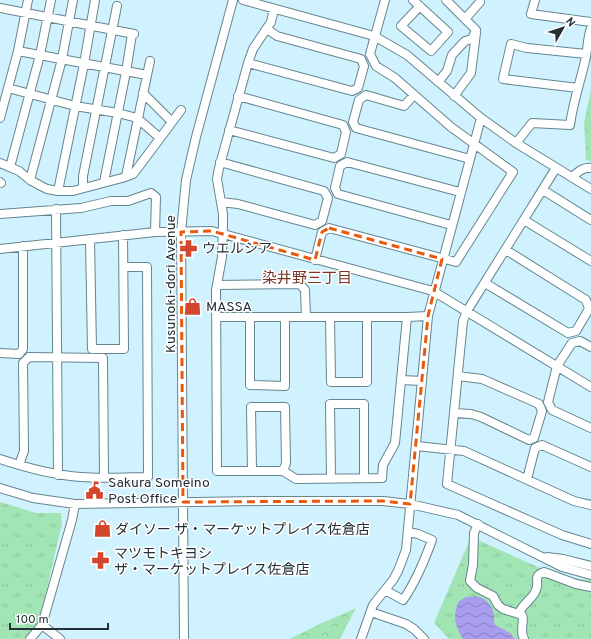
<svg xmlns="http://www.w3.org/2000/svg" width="591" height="639" font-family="Overpass,'Noto Sans JP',sans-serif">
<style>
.forest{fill:url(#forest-crowns)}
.park{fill:url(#park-tufts)}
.water{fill:url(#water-waves)}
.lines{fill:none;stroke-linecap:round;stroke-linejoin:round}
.minor-casing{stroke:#65858f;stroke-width:10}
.minor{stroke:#fff;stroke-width:8}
.marked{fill:none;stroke:#e8590c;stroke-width:3;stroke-dasharray:8 5;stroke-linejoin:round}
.labels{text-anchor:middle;stroke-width:3;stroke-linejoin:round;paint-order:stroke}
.poi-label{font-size:14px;fill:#233035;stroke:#fff;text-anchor:start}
.street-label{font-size:14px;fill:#233035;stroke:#fff}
.neighbourhood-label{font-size:15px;fill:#783325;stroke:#fff}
</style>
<defs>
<pattern id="forest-crowns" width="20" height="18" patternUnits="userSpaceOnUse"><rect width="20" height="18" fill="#a2e5b4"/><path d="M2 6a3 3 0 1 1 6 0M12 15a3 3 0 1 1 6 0" fill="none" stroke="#8bc59b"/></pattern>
<pattern id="park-tufts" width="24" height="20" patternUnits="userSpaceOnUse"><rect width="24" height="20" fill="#a2e5b4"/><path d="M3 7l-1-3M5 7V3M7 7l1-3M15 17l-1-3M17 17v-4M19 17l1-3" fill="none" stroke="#8bc59b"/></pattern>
<pattern id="water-waves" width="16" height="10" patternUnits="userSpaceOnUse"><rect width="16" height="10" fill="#a89dee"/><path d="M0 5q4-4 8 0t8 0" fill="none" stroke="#8880c2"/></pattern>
</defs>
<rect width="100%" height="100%" fill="#cff2fe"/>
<path class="forest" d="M591,90V161L586,160L584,123Z
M356,608L340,639H289L322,623Z"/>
<path class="park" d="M0,502L36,513H61L62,524L39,622L35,630L26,639H0Z
M471,537L540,568L572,578L591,580V639H449L434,623Z"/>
<path class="water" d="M466,597C470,597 475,596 479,597C487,599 494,608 494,616C494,620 494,621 495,625L510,633L515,639H463C455,625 452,616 459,601Z"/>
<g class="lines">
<defs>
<path id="minor" d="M243,0L374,36L407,55L481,118L516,143L591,189
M413,0L448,32L431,51L401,26L420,6
M535,0L531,14L591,22
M0,8L134,34
M274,9L271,22L253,49L248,63L219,168L217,179L223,214V225L222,257L216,290L217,471H283L296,479L382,478L383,465L395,443L407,317
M465,19L480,2
M18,51L147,75
M248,63L352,91L358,88L364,66L361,59L277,36L267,29
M438,82L447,71L452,55L465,41L472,39L476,30L446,0
M8,88L75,106L118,113L137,118L160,138
M578,88L503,79L511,44L527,48L586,54
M143,93L172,122
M414,95L404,106L366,95L359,100L353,122L356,128L470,159
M454,96L471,73L476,33
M0,118L18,51L28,0
M229,130L334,158L341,154L346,132L343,125L238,96
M516,143L532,123L570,125C573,102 580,83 585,61C588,50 587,39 591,28
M220,162L324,191L328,198L322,221L315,225L238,204L221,202
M0,163L19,171L30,180L41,186L47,189L58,191H73L122,178L133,174L137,169L181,110
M10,167L40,55L51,0
M556,168L467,311L463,321L447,484L562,535L591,544
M126,176L150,61
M572,177C578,172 583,167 591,168
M30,180L62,59L73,0
M0,182L1,183
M104,182L126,72L132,34
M83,188V176L117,6
M543,190L591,220
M58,191L84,64L95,0
M56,209L58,475
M0,214L81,208L111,201H128L151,193L156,197L155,232
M524,220L591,261
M451,225L338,194L335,188L340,166L347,162L460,192
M90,239L92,349H124L123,235
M0,249L155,232L212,231L433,291L591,387
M315,260L322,232L329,228L456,262L513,172L451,127L395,78L376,66L370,54L385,0
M485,283L568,333L576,331L589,309L586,300L506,250
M217,285L300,284L305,290L306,317
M216,317H407L428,316
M330,317L331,382H367V317
M250,318V385L285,386V318
M591,347L580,341L572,343L557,366L548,402L552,410L591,428
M0,353L19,354L23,349V246
M402,380L422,381
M454,413L471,414L481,417L529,440L534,438L542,411L539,404L482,379L458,376
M416,446L464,451L574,501L591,505
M0,459C27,468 53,475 81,477C103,479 126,477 148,477L147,267H124
M19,465L24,451L23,363L29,357L103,358L104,477
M252,471L251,407H285L286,463L283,471
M331,478L330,404H364V478
M527,479L535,448L542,445L591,467
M0,488L33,498L75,504L262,501H383L410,504L458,515L562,567L591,575
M478,524L474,533L473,565L470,581L477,588L493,596L498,605L503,609L522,615C525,623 519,630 524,639
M547,557L563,559L591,566
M385,590L403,600C416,582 424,562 432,540L418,534L408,532
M371,612L406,624L414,629L424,639
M519,613C523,603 533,599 536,590C540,582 532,576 544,572L576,584L591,587
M42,625L60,639
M30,639L42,625L72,520L75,504
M184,639L181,232L186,180L196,137L233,0
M361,639L373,605L393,580L398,571L406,550L428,316L481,118"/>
</defs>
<use href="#minor" class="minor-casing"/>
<use href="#minor" class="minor"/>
</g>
<path class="marked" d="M329,228L442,259L428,316L410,504L383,501L183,502L181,232L212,231L315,260L322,232Z"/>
<defs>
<symbol id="pharmacy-bare" viewBox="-9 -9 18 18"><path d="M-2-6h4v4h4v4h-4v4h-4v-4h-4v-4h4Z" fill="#d3472e" stroke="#fff" stroke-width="2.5" paint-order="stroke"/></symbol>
<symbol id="shop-bare" viewBox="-9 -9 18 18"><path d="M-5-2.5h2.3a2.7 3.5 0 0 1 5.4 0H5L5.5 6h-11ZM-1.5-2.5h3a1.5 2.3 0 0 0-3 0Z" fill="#d3472e" stroke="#fff" stroke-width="2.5" paint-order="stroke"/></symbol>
<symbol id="civic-bare" viewBox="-9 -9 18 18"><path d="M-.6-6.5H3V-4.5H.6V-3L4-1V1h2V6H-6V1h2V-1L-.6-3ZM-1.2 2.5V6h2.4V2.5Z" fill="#d3472e" stroke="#fff" stroke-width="2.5" paint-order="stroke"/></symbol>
</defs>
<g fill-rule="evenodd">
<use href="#pharmacy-bare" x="176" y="236" width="25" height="25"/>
<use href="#shop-bare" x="180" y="294" width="25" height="25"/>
<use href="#civic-bare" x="82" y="478" width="25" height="25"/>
<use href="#shop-bare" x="90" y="516" width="25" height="25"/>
<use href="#pharmacy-bare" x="88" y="548" width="25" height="25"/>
</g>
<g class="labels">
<g class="poi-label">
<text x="202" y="253">ウエルシア</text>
<text x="206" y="311">MASSA</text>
<text x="108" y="487">Sakura Someino<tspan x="108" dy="16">Post Office</tspan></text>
<text x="115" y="534">ダイソー ザ・マーケットプレイス佐倉店</text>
<text x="114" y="558">マツモトキヨシ<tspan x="114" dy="16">ザ・マーケットプレイス佐倉店</tspan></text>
</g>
<g class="street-label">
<text transform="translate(170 284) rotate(-90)" y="5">Kusunoki-dori Avenue</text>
</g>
<g class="neighbourhood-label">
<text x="307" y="283">染井野三丁目</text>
</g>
</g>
<g transform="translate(563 28) rotate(51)" stroke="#ffffff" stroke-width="3" paint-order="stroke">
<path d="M0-3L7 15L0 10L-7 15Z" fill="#233035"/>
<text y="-6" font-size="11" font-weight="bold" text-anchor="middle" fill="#233035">N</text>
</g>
<path d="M10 623v6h98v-6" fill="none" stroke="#233035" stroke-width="2"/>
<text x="16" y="623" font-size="12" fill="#233035" stroke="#ffffff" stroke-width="3" paint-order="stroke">100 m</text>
</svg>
